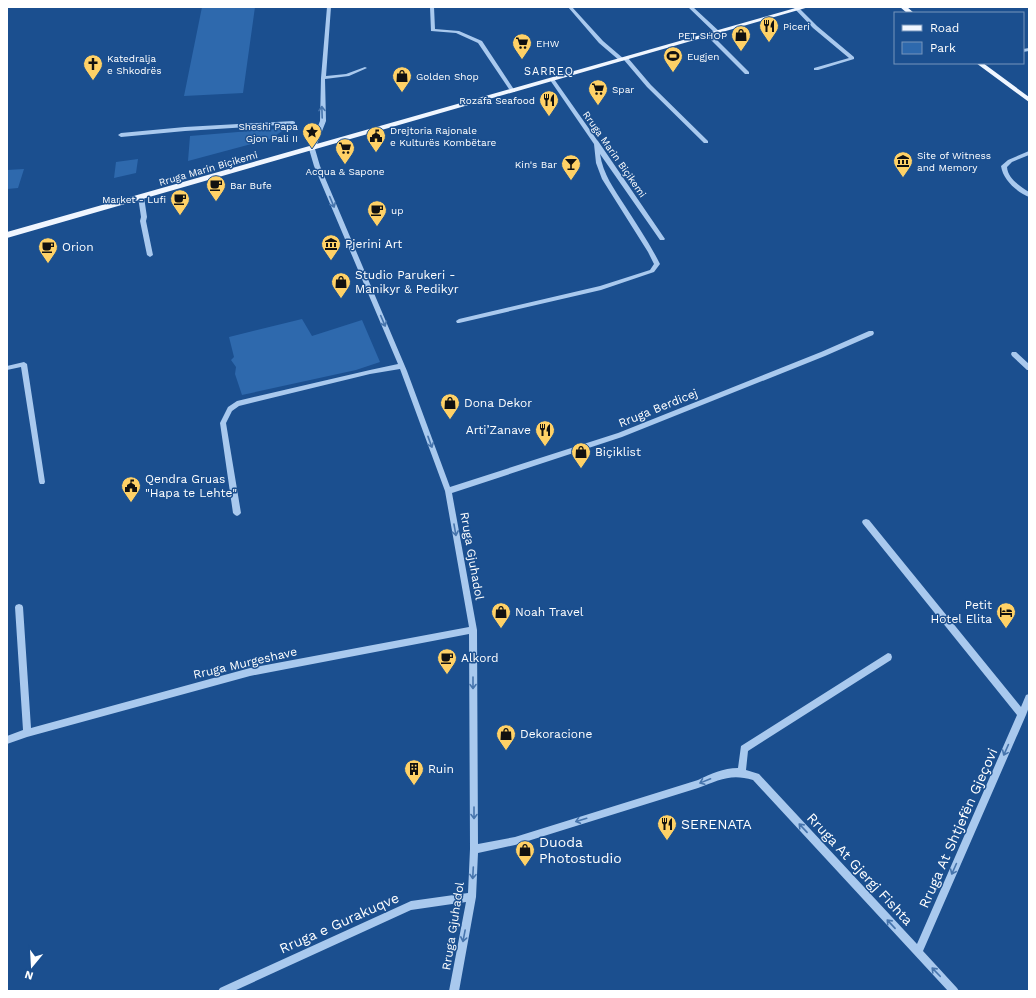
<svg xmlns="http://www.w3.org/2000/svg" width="1036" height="998" font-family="'Work Sans',sans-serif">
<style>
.green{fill:#2e69ad}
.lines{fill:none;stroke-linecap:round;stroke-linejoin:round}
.minor{fill:#a9c9ee;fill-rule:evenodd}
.major{fill:#f0f6ff;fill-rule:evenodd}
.oneway{stroke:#4674ac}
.labels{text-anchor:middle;stroke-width:3;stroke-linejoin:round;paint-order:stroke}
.far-poi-label{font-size:10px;fill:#fff;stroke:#1b4f8f;text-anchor:start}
.far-street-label{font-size:10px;fill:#fff;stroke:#1b4f8f}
.far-neighbourhood-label{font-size:11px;letter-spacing:1px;fill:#fff;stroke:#1b4f8f}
.poi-label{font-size:12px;fill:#fff;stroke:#1b4f8f;text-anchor:start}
.street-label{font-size:12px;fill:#fff;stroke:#1b4f8f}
.near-poi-label{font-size:14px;fill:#fff;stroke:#1b4f8f;text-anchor:start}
.near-street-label{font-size:14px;fill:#fff;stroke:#1b4f8f}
</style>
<rect width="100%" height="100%" fill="#1b4f8f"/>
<path class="green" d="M202,7H255L243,93L184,96Z
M287,128L270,139L188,161L190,136Z
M138,159L136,173L114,178L116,162Z
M24,169L18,188L7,189V170Z
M302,319L312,336L362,320L380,362L356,370L242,395L235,374L236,367L231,360L234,357L229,337Z"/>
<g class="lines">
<path class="minor" d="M327,7H331L326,76L346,74L365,67L367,68L349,76L325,79L326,121L315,149L320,166L407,371L450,487L618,433L821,352L869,331H873L874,333L873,335L825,356L622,437L452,493L477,630L478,844L515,837L698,780C711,774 723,768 738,768L741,746L888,653L891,654L892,657L891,660L748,751L746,770L759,774L917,944L1017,715L863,524L862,522L863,520L866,519L869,520L1021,707L1026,695L1029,694V707L1026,715L923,951L957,988L959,991H948L753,780C731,773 719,780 698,788L515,845L478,853L476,897L459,991H449L466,902L411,910L234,991H218L220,988L411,901L468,893L470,849L469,634L250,676L27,737L7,744V736L23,730L15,607L16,605L19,604L22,605L23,607L31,728L250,668L469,627L445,491L400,369L370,374L239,406L232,411L226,423L241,513L239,515L237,516L235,515L233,513L220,423L228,407L237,401L370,370L398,364L314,166L309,149L320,121L321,78Z
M430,7H434L435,29L459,31L482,41L515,91V92H511L478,43L456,33L431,31Z
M568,7H572L603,41L624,59L628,58L651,85L708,141V143H704L647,87L624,60L620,61L599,43Z
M688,7H693L720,32V34H716Z
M793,7H798L817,26L854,57V59L818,70H814V68L849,58L813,28Z
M707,34H711L749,72V74H745L707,36Z
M1029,48V51L1023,52V49Z
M550,79H554L597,140L598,141L665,239L664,240H660L600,154C603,174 614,189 625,206C637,225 650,244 660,264L654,272L601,290L459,323H457L456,321L459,319L600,286L650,270L654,264L648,252L602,179L596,163L594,144L550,80Z
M293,121L295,122V124L185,131L121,137L118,135L121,133L185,127Z
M1029,151V155L1012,162L1007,167C1008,179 1020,186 1029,192V197C1017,192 1003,180 1001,166L1008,160Z
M141,195L144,197L147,217L146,221L153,255L150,257L147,255L140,221L141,217L138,197Z
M1012,352H1016L1029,364V370H1027L1012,356L1011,354Z
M24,362L27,364L45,482L44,484H40L39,482L21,367L7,370V366Z"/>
<path class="major" d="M799,7H809L7,238V232Z
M900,7H907L914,13H907Z
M976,63H983L1029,97V102Z"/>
</g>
<defs><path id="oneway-shaft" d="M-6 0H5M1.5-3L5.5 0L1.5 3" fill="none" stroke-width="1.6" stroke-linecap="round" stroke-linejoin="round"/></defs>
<g class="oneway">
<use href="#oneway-shaft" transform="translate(322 112) rotate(-92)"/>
<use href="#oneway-shaft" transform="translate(332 202) rotate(67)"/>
<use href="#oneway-shaft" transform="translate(383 321) rotate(67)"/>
<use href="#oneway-shaft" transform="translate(430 442) rotate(70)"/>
<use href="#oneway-shaft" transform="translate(455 530) rotate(80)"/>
<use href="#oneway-shaft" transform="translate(473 683) rotate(90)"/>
<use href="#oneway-shaft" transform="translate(1006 750) rotate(114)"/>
<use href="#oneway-shaft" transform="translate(705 781) rotate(158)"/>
<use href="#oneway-shaft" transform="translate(474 813) rotate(90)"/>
<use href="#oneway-shaft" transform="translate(581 820) rotate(163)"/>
<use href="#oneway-shaft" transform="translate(803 828) rotate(-133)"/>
<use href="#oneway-shaft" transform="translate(954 869) rotate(114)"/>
<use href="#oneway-shaft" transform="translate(473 873) rotate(93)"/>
<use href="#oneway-shaft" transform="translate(891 924) rotate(-133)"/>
<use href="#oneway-shaft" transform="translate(464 936) rotate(101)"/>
<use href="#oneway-shaft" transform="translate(936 972) rotate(-134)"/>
</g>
<defs>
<symbol id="restaurant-pin" viewBox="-11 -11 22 30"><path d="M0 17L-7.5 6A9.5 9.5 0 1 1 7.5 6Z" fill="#ffd166" stroke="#1b4f8f"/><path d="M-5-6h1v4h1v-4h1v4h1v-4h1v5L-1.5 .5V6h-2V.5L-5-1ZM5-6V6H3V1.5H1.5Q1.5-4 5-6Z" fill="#111"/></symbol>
<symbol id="shop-pin" viewBox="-11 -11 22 30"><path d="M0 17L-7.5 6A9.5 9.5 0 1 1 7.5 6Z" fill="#ffd166" stroke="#1b4f8f"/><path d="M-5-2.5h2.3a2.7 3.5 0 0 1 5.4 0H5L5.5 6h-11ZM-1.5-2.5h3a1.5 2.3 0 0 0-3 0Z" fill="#111"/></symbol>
<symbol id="supermarket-pin" viewBox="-11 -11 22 30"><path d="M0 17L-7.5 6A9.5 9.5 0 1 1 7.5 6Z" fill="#ffd166" stroke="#1b4f8f"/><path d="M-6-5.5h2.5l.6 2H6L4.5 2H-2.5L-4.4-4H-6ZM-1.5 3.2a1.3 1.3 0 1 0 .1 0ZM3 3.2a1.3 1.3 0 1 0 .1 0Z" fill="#111"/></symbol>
<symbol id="stadium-pin" viewBox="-11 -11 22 30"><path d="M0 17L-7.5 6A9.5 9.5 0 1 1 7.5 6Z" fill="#ffd166" stroke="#1b4f8f"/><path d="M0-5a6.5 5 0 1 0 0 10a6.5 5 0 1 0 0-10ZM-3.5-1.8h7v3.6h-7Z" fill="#111"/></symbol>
<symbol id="church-pin" viewBox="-11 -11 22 30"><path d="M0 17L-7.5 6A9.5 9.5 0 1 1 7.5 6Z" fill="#ffd166" stroke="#1b4f8f"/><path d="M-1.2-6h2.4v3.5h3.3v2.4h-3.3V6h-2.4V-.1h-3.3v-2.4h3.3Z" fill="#111"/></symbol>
<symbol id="sight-pin" viewBox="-11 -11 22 30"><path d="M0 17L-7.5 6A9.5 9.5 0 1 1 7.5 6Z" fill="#ffd166" stroke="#1b4f8f"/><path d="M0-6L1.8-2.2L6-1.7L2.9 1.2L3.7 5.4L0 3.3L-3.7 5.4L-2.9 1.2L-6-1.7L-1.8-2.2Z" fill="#111"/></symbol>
<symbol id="civic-pin" viewBox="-11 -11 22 30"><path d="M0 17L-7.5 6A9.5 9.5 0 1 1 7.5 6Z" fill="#ffd166" stroke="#1b4f8f"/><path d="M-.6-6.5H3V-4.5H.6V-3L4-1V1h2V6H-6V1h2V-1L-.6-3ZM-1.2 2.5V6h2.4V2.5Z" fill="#111"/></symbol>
<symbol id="museum-pin" viewBox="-11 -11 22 30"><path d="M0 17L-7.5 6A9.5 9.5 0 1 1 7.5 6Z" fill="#ffd166" stroke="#1b4f8f"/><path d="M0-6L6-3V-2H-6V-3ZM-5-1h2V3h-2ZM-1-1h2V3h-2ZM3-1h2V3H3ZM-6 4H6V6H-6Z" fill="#111"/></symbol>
<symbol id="bar-pin" viewBox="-11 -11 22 30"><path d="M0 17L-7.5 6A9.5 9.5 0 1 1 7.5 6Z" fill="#ffd166" stroke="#1b4f8f"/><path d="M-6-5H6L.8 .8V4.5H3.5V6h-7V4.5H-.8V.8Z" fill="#111"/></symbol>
<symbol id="cafe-pin" viewBox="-11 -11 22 30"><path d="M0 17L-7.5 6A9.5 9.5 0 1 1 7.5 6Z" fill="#ffd166" stroke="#1b4f8f"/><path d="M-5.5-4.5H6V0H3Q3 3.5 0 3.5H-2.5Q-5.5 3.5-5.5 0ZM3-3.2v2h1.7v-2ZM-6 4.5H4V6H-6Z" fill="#111"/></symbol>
<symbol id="hotel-pin" viewBox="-11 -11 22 30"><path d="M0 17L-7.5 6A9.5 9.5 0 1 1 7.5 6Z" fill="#ffd166" stroke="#1b4f8f"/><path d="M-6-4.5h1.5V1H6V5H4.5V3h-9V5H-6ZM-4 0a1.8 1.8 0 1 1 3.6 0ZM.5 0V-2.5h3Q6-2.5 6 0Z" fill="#111"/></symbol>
<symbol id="building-pin" viewBox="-11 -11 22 30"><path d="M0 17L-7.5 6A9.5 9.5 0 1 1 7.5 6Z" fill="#ffd166" stroke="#1b4f8f"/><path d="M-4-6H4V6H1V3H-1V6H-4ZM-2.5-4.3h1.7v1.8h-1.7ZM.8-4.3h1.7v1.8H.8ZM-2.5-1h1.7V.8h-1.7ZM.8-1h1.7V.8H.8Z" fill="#111"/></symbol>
</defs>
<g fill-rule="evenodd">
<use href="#restaurant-pin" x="758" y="15" width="22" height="30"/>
<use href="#shop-pin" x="730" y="24" width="22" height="30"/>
<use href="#supermarket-pin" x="511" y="32" width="22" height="30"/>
<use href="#stadium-pin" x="662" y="45" width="22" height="30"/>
<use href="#church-pin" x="82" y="53" width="22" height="30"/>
<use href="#shop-pin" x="391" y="65" width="22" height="30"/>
<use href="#supermarket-pin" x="587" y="78" width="22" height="30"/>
<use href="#restaurant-pin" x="538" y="89" width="22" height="30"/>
<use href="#sight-pin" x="301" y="121" width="22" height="30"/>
<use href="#civic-pin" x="365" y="125" width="22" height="30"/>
<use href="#supermarket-pin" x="334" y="137" width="22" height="30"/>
<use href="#museum-pin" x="892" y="150" width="22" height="30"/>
<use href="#bar-pin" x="560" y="153" width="22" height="30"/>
<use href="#cafe-pin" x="205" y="174" width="22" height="30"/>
<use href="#cafe-pin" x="169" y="188" width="22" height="30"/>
<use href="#cafe-pin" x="366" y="199" width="22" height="30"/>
<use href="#museum-pin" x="320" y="233" width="22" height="30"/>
<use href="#cafe-pin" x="37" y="236" width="22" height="30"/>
<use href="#shop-pin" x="330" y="271" width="22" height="30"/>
<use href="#shop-pin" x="439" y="392" width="22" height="30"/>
<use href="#restaurant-pin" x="534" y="419" width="22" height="30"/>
<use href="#shop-pin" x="570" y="441" width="22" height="30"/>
<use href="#civic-pin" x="120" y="475" width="22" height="30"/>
<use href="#shop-pin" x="490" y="601" width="22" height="30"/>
<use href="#hotel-pin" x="995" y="601" width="22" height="30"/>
<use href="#cafe-pin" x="436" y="647" width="22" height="30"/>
<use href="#shop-pin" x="495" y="723" width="22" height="30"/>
<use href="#building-pin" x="403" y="758" width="22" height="30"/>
<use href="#restaurant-pin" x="656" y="813" width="22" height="30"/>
<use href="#shop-pin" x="514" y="839" width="22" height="30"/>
</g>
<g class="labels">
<g class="far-poi-label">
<text x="783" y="30">Piceri</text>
<text x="727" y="39" text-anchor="end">PET SHOP</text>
<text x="536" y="47">EHW</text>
<text x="687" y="60">Eugjen</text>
<text x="107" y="62">Katedralja<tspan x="107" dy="12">e Shkodrës</tspan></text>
<text x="416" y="80">Golden Shop</text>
<text x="612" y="93">Spar</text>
<text x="535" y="104" text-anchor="end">Rozafa Seafood</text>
<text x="298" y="130" text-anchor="end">Sheshi Papa<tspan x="298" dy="12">Gjon Pali II</tspan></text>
<text x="390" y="134">Drejtoria Rajonale<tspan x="390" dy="12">e Kulturës Kombëtare</tspan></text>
<text x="917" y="159">Site of Witness<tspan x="917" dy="12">and Memory</tspan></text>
<text x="557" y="168" text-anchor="end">Kin's Bar</text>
<text x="345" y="175" text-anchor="middle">Acqua &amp; Sapone</text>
<text x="230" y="189">Bar Bufe</text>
<text x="166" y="203" text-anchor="end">Market - Lufi</text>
<text x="391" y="214">up</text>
</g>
<g class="far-street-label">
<text transform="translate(615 154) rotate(55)" y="4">Rruga Marin Biçikemi</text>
<text transform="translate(208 168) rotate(-16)" y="4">Rruga Marin Biçikemi</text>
</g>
<g class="far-neighbourhood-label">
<text x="549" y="75">SARREQ</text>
</g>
<g class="poi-label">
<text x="345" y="248">Pjerini Art</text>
<text x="62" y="251">Orion</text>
<text x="355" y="279">Studio Parukeri -<tspan x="355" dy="14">Manikyr &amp; Pedikyr</tspan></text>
<text x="464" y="407">Dona Dekor</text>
<text x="531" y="434" text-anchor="end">Arti’Zanave</text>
<text x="595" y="456">Biçiklist</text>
<text x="145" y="483">Qendra Gruas<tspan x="145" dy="14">"Hapa te Lehte"</tspan></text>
<text x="992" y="609" text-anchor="end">Petit<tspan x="992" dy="14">Hotel Elita</tspan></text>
<text x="515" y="616">Noah Travel</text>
<text x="461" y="662">Alkord</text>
<text x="520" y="738">Dekoracione</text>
<text x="428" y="773">Ruin</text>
</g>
<g class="street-label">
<text transform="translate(658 408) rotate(-22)" y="4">Rruga Berdicej</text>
<text transform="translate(472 556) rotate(80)" y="4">Rruga Gjuhadol</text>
<text transform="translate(245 663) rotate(-13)" y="4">Rruga Murgeshave</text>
<text transform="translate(453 926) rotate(-81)" y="4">Rruga Gjuhadol</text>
</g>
<g class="near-poi-label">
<text x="681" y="829">SERENATA</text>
<text x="539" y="847">Duoda<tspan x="539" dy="16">Photostudio</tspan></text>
</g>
<g class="near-street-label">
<text transform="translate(958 828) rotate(-66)" y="5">Rruga At Shtjefën Gjeçovi</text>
<text transform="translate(860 869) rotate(47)" y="5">Rruga At Gjergj Fishta</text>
<text transform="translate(339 923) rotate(-24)" y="5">Rruga e Gurakuqve</text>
</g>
</g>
<rect width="1036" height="998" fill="none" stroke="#ffffff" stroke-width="16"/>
<rect x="894" y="12" width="130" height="52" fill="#1b4f8f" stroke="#7695bc"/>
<rect x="902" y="25" width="20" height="6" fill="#f0f6ff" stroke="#7695bc"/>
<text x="930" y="32" font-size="12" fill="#ffffff">Road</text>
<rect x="902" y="42" width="20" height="12" fill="#2e69ad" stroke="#7695bc"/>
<text x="930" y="52" font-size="12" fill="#ffffff">Park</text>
<g transform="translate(32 966) rotate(198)" stroke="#1b4f8f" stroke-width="3" paint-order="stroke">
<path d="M0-3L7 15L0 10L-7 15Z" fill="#ffffff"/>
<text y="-6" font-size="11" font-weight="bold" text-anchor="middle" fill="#ffffff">N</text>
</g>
</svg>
